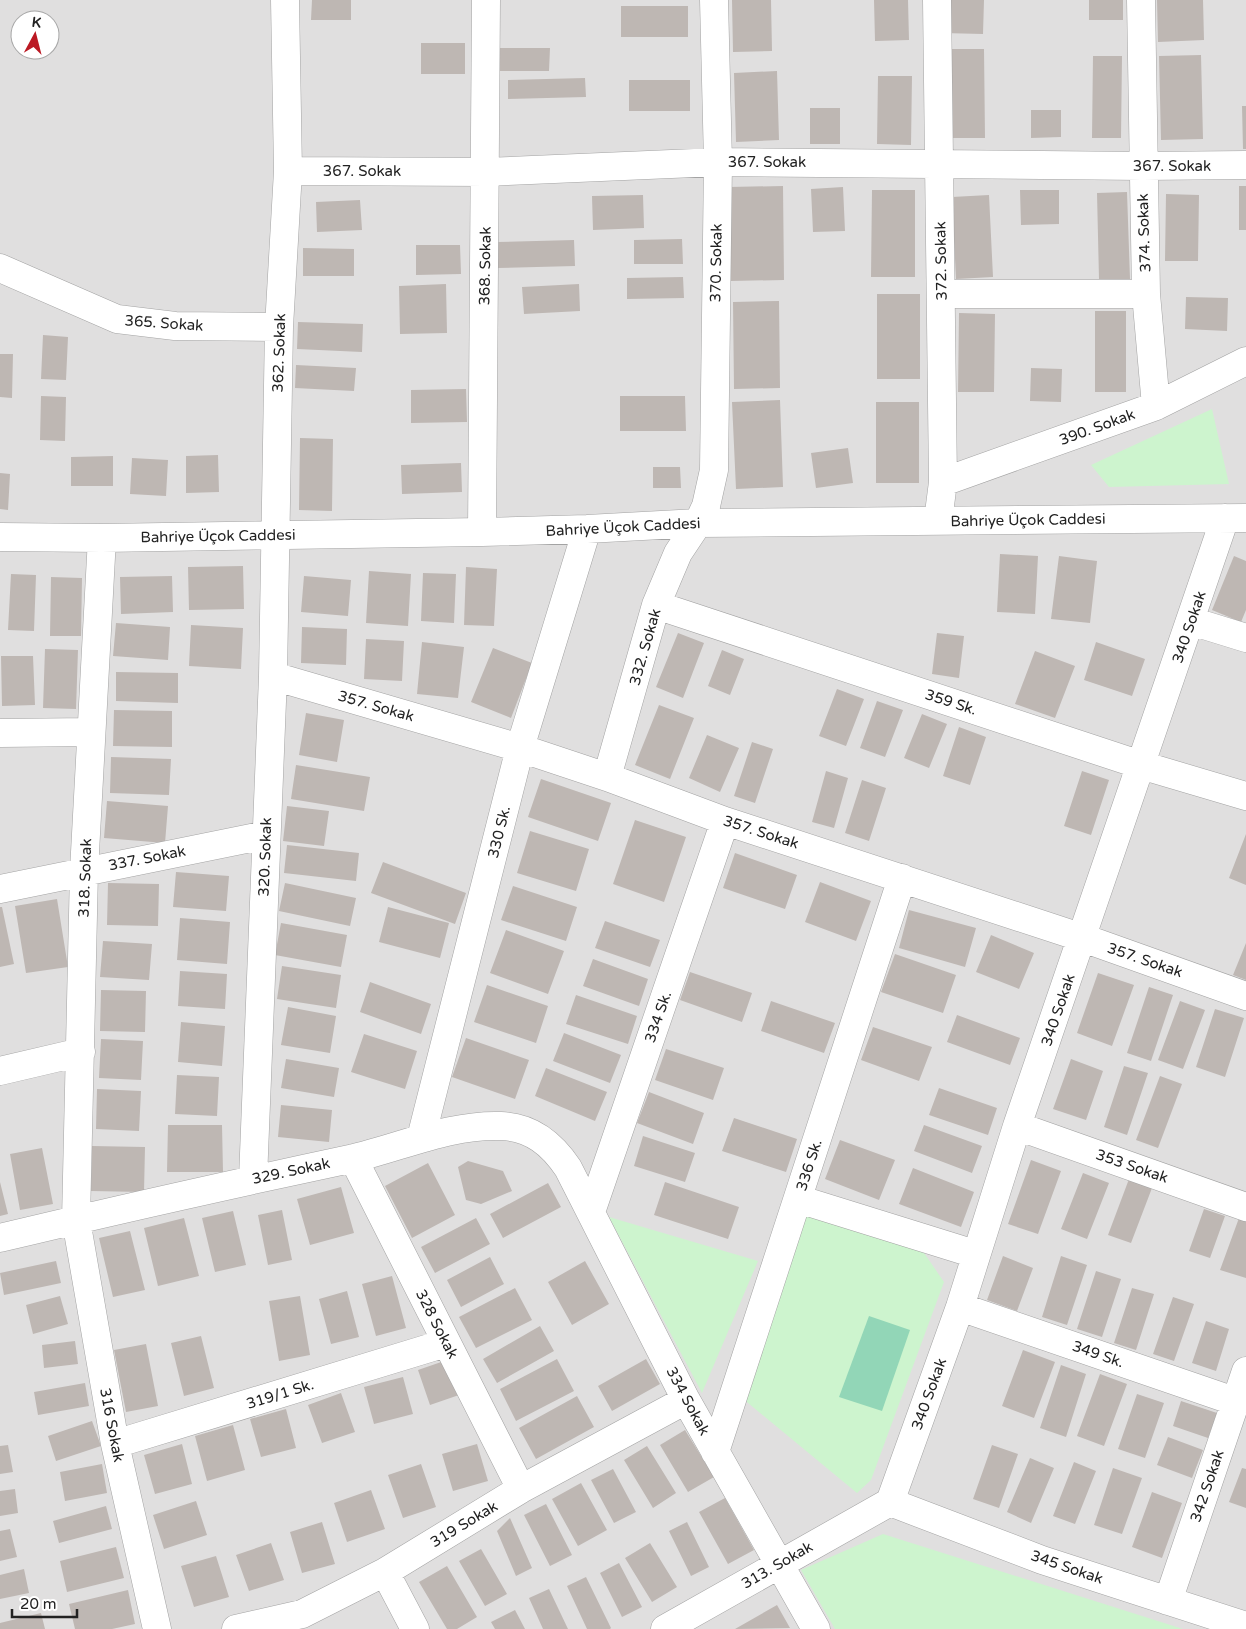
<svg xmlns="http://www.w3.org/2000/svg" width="1246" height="1629" font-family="'Varela Round',sans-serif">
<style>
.residential{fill:#e0dfdf;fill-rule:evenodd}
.park{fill:#cdf4ce}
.pitch{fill:#92d6b7}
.building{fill:#beb7b3}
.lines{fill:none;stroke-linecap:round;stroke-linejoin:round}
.minor-casing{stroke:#a3a3a3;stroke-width:29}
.minor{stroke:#fff;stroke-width:28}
.labels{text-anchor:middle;stroke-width:4;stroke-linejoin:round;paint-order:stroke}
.street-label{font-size:15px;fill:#222;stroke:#fff}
</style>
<rect width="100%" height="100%" fill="#f1eeea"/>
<path class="residential" d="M0,0H1246V1629H0ZM20,20H50V50H20Z"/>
<path class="park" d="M1212,409L1229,484L1109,487L1091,465Z
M800,1210L920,1247L944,1282L871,1480L857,1493L742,1398Z
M609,1217L758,1261L702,1393Z
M883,1534L1183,1629H835L801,1570Z"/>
<path class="pitch" d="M869,1316L910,1330L882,1411L839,1397Z"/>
<path class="building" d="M312,0H351V20H311Z
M732,0H771L772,51L733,52Z
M874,0H908L909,40L875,41Z
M942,0H984L983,34L942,33Z
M1089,0H1123V20H1089Z
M1157,0H1203L1204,40L1158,42Z
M621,6H688V37H621Z
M421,43H465V74H421Z
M496,48H550L549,71H496Z
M947,49H984L985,138H948Z
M1201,55L1203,139L1161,140L1159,56Z
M1093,56H1122L1121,138H1092Z
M777,71L779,140L736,142L734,73Z
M878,76H912L911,145L877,144Z
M585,78L586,97L508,99V80Z
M629,80H690V111H629Z
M1242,106H1246V149H1243Z
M810,108H840V144H810Z
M1031,110H1061V137L1031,138Z
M783,186L784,280L730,281L729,187Z
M1239,186H1246V230H1239Z
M843,187L845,231L813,232L811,189Z
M872,190H915V277H871Z
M1020,190H1059V224L1021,225Z
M1127,192L1130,279H1099L1097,193Z
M1166,194L1199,195L1198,261H1165Z
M643,195L644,228L593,230L592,196Z
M989,195L993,277L956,279L952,197Z
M360,200L362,230L317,232L316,202Z
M682,239L683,264H634V240Z
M574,240L575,266L497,268V242Z
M416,245H460L461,274L416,275Z
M303,248L354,249V276H303Z
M683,277L684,298L627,299V278Z
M446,284L447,333L400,334L399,286Z
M579,284L580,311L524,314L522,287Z
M877,294H920V379H877Z
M1186,297L1228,298L1227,331L1185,329Z
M779,301L780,388L734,389L733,302Z
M1095,311H1126V392H1095Z
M959,313L995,314L994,392H958Z
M298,322L363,324L362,352L297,349Z
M43,335L68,337L66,380L41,379Z
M0,354H13L12,398L0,397Z
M296,365L356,368L354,391L295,388Z
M1031,368L1062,369L1061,402L1030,401Z
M466,389L467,422L411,423V390Z
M41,396L66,397L65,441L40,440Z
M620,396H685L686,431H620Z
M780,400L783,487L736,489L732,402Z
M876,402H919V483H876Z
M300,438L333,439L332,511L299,510Z
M848,448L853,483L816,488L811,453Z
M218,455L219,492L186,493V456Z
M113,456V486H71V457Z
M132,458L168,460L166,496L130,494Z
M461,463L462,492L402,494L401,465Z
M653,467H680L681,488H653Z
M0,473L10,474L8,510L0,509Z
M1000,554L1038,556L1035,614L997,612Z
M1059,556L1097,561L1090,623L1051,619Z
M1234,556L1246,561V610L1241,622L1212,610Z
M243,566L244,609L189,610L188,567Z
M466,567L497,569L494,626L464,625Z
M369,571L411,574L408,626L366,623Z
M423,573L456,574L454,623L421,621Z
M11,574L36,575L34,631L8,630Z
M172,576L173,612L121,614L120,577Z
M304,576L351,580L348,616L301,612Z
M51,577L82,578L81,636H50Z
M116,623L170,627L168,660L113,656Z
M191,625L243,628L241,669L189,666Z
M302,627L347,629L346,665L301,663Z
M678,633L704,643L683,698L656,687Z
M937,633L964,636L959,678L932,674Z
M366,639L404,641L402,681L364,679Z
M422,642L464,647L458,698L417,694Z
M1096,642L1145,659L1132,696L1084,680Z
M493,648L532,663L511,718L471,702Z
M45,649L78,650L76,709L43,708Z
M722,650L744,659L730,695L708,686Z
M1035,651L1075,666L1055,718L1015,704Z
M1,656H33L35,705L2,706Z
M116,672L178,673V703L116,701Z
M837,689L864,699L846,746L819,736Z
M877,701L903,710L885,757L860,748Z
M659,705L694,718L670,779L635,765Z
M114,710L172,711V747L113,746Z
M306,713L344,720L337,762L299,755Z
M922,714L947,724L929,768L904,758Z
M959,727L986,737L970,785L943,776Z
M707,735L739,748L720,792L689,778Z
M752,742L773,749L755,803L734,796Z
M111,757L171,759L169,795L110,793Z
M296,765L370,777L364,811L291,799Z
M826,771L848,778L834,828L812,822Z
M1082,771L1109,780L1091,835L1064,826Z
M541,779L611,803L598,841L528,817Z
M862,780L886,788L869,841L845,833Z
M107,801L168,806L165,843L104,838Z
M287,806L329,811L324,846L283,841Z
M635,820L686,837L664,902L613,884Z
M530,831L589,849L576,891L517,873Z
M1246,834V885L1229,878Z
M287,845L359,853L356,881L284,873Z
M735,853L797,875L785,909L723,888Z
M383,862L466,893L455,924L371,893Z
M176,872L229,876L226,911L173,907Z
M820,882L871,901L856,941L805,922Z
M108,883L159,884L158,926L107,925Z
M285,883L356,898L350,926L279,911Z
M513,886L577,907L566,941L501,920Z
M57,899L68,967L26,973L15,906Z
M0,907H2L14,964L0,967Z
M388,907L449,923L440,958L379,942Z
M909,910L976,928L965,967L899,948Z
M180,918L230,922L227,964L177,960Z
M605,921L660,940L650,967L595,948Z
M281,923L347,935L341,967L275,955Z
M506,930L564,951L548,994L490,973Z
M991,935L1034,953L1019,989L976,972Z
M103,941L152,944L149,980L100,977Z
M1246,943V980L1233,975Z
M895,954L956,975L943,1013L881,992Z
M593,959L648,979L639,1006L583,986Z
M282,966L341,975L336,1008L277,999Z
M180,971L227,974L225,1009L178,1006Z
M690,972L752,993L742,1022L680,1000Z
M1098,973L1134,985L1112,1046L1077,1033Z
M370,982L431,1004L421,1034L360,1012Z
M487,985L548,1006L536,1043L474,1022Z
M1149,987L1173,995L1151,1061L1127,1053Z
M101,990L146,991L145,1032L100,1031Z
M576,995L637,1016L628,1044L566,1024Z
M771,1001L835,1023L824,1053L761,1031Z
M1180,1001L1205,1010L1183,1069L1158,1060Z
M288,1007L336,1016L330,1053L281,1045Z
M1215,1009L1244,1018L1225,1077L1196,1067Z
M957,1015L1020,1038L1010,1065L947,1042Z
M181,1022L225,1026L222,1066L178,1062Z
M873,1027L932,1047L919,1081L861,1060Z
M564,1033L621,1055L610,1083L553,1061Z
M364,1034L417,1051L405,1089L351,1072Z
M466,1038L529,1060L515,1099L452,1077Z
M101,1039L143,1041L141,1080L99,1078Z
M666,1049L724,1068L713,1100L655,1080Z
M286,1059L339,1068L334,1097L281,1088Z
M1071,1059L1103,1071L1086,1120L1053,1109Z
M1124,1066L1148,1073L1127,1135L1104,1127Z
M546,1068L607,1092L595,1121L535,1096Z
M177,1075L219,1077L217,1116L175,1114Z
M1160,1076L1182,1084L1158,1148L1136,1140Z
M939,1088L997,1108L988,1135L929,1115Z
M97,1089L141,1091L139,1131L96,1129Z
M649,1092L704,1113L693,1144L637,1123Z
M281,1105L332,1110L329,1142L278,1137Z
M734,1118L797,1139L786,1172L722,1151Z
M168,1125H222L223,1172H167Z
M924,1125L982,1146L972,1173L914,1151Z
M643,1136L695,1153L685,1182L634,1166Z
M840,1140L895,1160L879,1200L825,1179Z
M92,1146L145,1147L144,1192L91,1191Z
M42,1148L53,1204L20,1210L10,1154Z
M1031,1160L1061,1171L1038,1234L1008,1224Z
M468,1161L503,1171L512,1191L481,1204L466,1200L458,1167Z
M428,1163L455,1215L412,1238L385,1186Z
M913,1168L974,1192L961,1227L899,1204Z
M1083,1173L1109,1183L1087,1239L1061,1229Z
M1129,1179L1152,1188L1131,1243L1108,1235Z
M0,1182L8,1214L0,1216Z
M665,1182L739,1207L728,1239L654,1215Z
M548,1183L561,1207L503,1238L490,1214Z
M341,1187L354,1233L310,1245L297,1199Z
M1204,1209L1225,1216L1210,1258L1189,1251Z
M282,1210L292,1260L268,1265L258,1215Z
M233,1211L246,1265L215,1272L202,1218Z
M184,1218L199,1276L158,1286L144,1228Z
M476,1218L490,1244L435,1273L421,1247Z
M1239,1218L1246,1222V1278L1220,1270Z
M130,1231L145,1290L113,1297L99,1238Z
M1003,1256L1033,1268L1017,1311L987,1300Z
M1061,1256L1087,1265L1067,1325L1042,1317Z
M490,1257L504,1284L461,1307L447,1280Z
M56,1261L61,1283L4,1295L0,1273Z
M585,1261L609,1304L572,1325L548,1282Z
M1096,1271L1121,1279L1102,1337L1077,1329Z
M392,1276L406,1328L376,1336L362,1284Z
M515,1288L532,1320L476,1348L459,1317Z
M1132,1288L1154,1294L1136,1350L1114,1343Z
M347,1291L359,1337L331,1344L319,1299Z
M60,1296L68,1324L33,1334L26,1305Z
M300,1296L310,1355L279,1361L269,1301Z
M1173,1297L1194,1304L1174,1361L1153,1354Z
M1206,1321L1229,1329L1216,1371L1192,1363Z
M540,1326L554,1351L497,1383L483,1359Z
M201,1336L214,1388L184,1396L171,1343Z
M75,1341L78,1364L44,1368L42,1345Z
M146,1344L158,1406L126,1412L114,1350Z
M1023,1350L1055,1362L1034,1418L1002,1406Z
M557,1359L574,1391L516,1421L500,1389Z
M646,1359L660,1384L612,1411L598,1386Z
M447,1360L459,1395L430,1405L418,1370Z
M1061,1365L1086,1374L1066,1437L1040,1428Z
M1100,1374L1127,1384L1104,1446L1077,1436Z
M403,1377L413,1414L374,1424L364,1387Z
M85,1383L89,1406L38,1415L34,1392Z
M341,1393L355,1432L322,1443L308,1405Z
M1137,1394L1164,1403L1145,1458L1118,1449Z
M577,1396L594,1427L536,1459L519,1428Z
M1181,1401L1217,1413L1208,1438L1173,1426Z
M286,1409L296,1448L261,1457L250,1419Z
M92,1421L101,1446L56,1461L48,1436Z
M233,1425L245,1470L207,1481L195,1436Z
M685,1430L714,1477L688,1492L660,1445Z
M1168,1437L1203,1450L1192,1478L1157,1465Z
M182,1444L192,1484L155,1494L144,1455Z
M477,1444L488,1481L453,1491L442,1454Z
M8,1445L13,1472L0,1474V1446Z
M992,1445L1018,1454L999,1508L973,1499Z
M647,1446L676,1493L653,1508L624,1460Z
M1030,1458L1054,1468L1031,1523L1007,1512Z
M1074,1462L1096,1471L1075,1524L1053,1516Z
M102,1464L107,1493L65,1501L60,1472Z
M421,1464L436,1507L403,1518L388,1475Z
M1113,1468L1142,1478L1122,1534L1094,1525Z
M1242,1468L1246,1469V1508L1229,1502Z
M613,1469L636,1512L614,1523L591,1480Z
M581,1483L607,1530L578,1546L552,1499Z
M15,1489L18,1513L0,1516V1491Z
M371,1490L385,1529L347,1542L334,1503Z
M1152,1492L1182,1503L1162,1558L1132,1547Z
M725,1498L754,1550L728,1564L699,1512Z
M196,1501L207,1535L164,1549L153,1515Z
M546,1504L572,1555L550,1566L524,1515Z
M106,1506L112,1529L59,1543L53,1521Z
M510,1518L532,1568L516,1576L497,1531Z
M322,1522L335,1564L302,1573L290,1532Z
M687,1522L709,1567L691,1576L669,1531Z
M10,1529L17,1557L0,1561V1531Z
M271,1543L284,1580L249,1591L236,1555Z
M650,1543L677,1587L652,1602L625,1558Z
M116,1547L124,1578L67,1592L60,1561Z
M481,1549L507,1594L485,1606L459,1561Z
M216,1556L229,1597L194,1607L181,1566Z
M619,1563L642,1607L622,1617L600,1573Z
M447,1566L477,1617L457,1629H447L419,1582Z
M24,1569L29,1593L0,1599V1575Z
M586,1577L611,1628L610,1629H587L567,1586Z
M549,1589L568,1629H543L529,1598Z
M128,1590L135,1624L112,1629H75L69,1604Z
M777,1605L790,1628L735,1629Z
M515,1610L525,1629H495L491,1622Z
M41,1613L45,1629H0V1623Z"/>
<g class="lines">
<defs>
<path id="minor" d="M937,0L943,482L938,521
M1141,0L1146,294L1156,406
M288,171L486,172L718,162L1143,166L1246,165
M0,268L117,319L175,326L279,327
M941,294H1146
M943,482L1156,406L1246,361
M482,532L486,0
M0,537L102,538L482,532L587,529L698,523L1246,518
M102,538L84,871L76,1220L115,1444L157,1629
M656,605L1141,765L1246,796
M1191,621L1246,638
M273,676L520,748L607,777L725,821L1083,938L1246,996
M0,733L90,732
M607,777L656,605L678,553L698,523L706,506L714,470L718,162L714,0
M0,889L266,835
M0,1071L81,1052
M1017,1126L1246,1207
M421,1138L520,748L587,529
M353,1158L521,1489
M253,1179L273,676L279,327L288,171L285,0
M798,1199L975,1254
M591,1212L725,821
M0,1238C116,1210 233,1184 350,1159C400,1148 449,1124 501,1126C532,1127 552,1144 568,1168L686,1400L816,1629
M960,1307L1237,1402
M115,1444L446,1343
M715,1452L902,878
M890,1502L960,1307L1017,1126L1225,518
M890,1502L1042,1560L1246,1626
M385,1572L415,1629
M1168,1601L1246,1371
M236,1629L302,1614L385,1572L521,1489L686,1400
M665,1629L890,1502"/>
</defs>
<use href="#minor" class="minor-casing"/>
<use href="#minor" class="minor"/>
</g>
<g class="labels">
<g class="street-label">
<text x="767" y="167">367. Sokak</text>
<text x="1172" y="171">367. Sokak</text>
<text x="362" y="176">367. Sokak</text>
<text transform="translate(1144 233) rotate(-92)" y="5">374. Sokak</text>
<text transform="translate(941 261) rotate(-91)" y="5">372. Sokak</text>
<text transform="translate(716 263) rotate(-89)" y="5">370. Sokak</text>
<text transform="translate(485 266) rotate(-89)" y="5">368. Sokak</text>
<text transform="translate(164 323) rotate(4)" y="5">365. Sokak</text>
<text transform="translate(279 353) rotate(-88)" y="5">362. Sokak</text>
<text transform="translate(1097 427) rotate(-20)" y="5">390. Sokak</text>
<text transform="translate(1028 520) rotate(-1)" y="5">Bahriye Üçok Caddesi</text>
<text transform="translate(623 527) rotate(-3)" y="5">Bahriye Üçok Caddesi</text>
<text transform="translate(218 536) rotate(-1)" y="5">Bahriye Üçok Caddesi</text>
<text transform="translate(1189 627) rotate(-71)" y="5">340 Sokak</text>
<text transform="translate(645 647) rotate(-74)" y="5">332. Sokak</text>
<text transform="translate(951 702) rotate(18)" y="5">359 Sk.</text>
<text transform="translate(376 706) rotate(16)" y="5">357. Sokak</text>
<text transform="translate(499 832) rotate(-76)" y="5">330 Sk.</text>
<text transform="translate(761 832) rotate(18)" y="5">357. Sokak</text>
<text transform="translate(265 857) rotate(-88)" y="5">320. Sokak</text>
<text transform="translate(147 858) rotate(-11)" y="5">337. Sokak</text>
<text transform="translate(85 878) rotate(-88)" y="5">318. Sokak</text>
<text transform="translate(1145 960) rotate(19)" y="5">357. Sokak</text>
<text transform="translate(1058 1010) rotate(-71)" y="5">340 Sokak</text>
<text transform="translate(658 1017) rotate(-71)" y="5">334 Sk.</text>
<text transform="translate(809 1165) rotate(-72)" y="5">336 Sk.</text>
<text transform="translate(1132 1166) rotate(19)" y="5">353 Sokak</text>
<text transform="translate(291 1171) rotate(-12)" y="5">329. Sokak</text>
<text transform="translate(437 1324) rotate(63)" y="5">328 Sokak</text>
<text transform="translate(1098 1354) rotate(19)" y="5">349 Sk.</text>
<text transform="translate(280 1394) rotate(-17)" y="5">319/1 Sk.</text>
<text transform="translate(929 1394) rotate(-70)" y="5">340 Sokak</text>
<text transform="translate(688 1401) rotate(62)" y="5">334 Sokak</text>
<text transform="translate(112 1425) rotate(79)" y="5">316 Sokak</text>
<text transform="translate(1207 1486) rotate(-71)" y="5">342 Sokak</text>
<text transform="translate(464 1524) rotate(-31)" y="5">319 Sokak</text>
<text transform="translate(777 1565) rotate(-30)" y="5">313. Sokak</text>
<text transform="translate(1067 1567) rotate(19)" y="5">345 Sokak</text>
</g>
</g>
<g transform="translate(35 35) rotate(7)"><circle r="24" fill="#ffffff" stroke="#a7a7a7"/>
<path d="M0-4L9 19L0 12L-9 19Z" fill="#bb1923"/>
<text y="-8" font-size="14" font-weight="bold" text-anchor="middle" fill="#222222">K</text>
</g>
<path d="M12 1609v8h65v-8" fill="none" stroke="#222222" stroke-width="2.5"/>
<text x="20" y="1609" font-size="15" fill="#222222" stroke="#ffffff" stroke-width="4" paint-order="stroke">20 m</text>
</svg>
